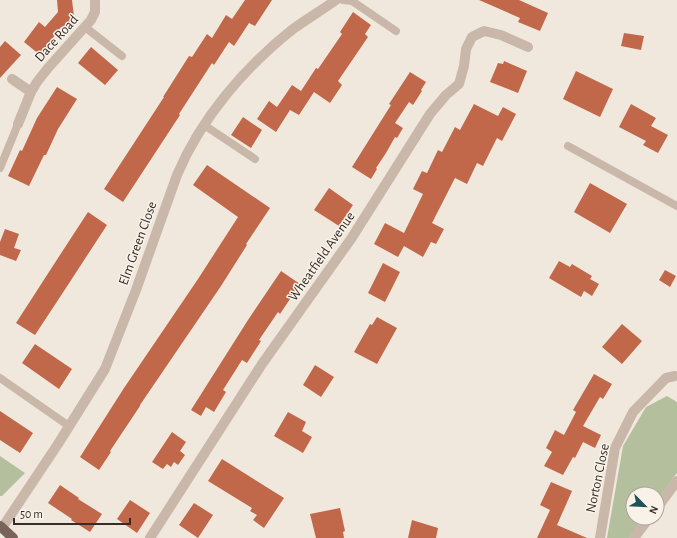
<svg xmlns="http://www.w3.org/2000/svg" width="677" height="538" font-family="'Alegreya Sans',sans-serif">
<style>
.green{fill:#b4c09d}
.building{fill:#c1684a}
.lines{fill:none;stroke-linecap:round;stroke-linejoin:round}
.service{stroke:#c9b8a9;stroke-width:8}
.minor{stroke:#c9b8a9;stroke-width:10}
.primary{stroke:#78645a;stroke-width:10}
.labels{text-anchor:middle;stroke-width:3;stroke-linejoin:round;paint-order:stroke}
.street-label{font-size:14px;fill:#362d29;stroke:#f9f2e9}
</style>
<rect width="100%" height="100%" fill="#f1e8dd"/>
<path class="green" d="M667,396L677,402V473L657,500V494H633V518H643L629,538H607L623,446L646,407Z
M0,456L25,473L2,496H0Z"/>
<path class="building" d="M57,0H72L74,17L64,29L61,27L40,55L24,42L39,22L45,27L58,12Z
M245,0H272L255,26L249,23L234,46L229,42L214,65L212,63L179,114L180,115L123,202L104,189L164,97H163L189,56L192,57L207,34L212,38L226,15L232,19Z
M479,0H519L548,13L540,31L518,22L520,18Z
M353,12L371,25L365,34L368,37L338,81L342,85L330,103L314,92L299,115L290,110L276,132L257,119L269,101L277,107L292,85L301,91L316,68L318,69L342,34L340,32Z
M624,33L644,36L641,50L621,46Z
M5,41L21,55L0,78V47Z
M91,47L118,70L105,85L78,63Z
M504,61L527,71L518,93L490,82L498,63L503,64Z
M576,71L613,89L600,117L563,99Z
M410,72L426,82L421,90L422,91L413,105L409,102L395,123L403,128L397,138L395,137L386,153L376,168L377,169L371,179L352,167L391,105L389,104Z
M57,87L77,99L58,129L46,155H44L29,186L8,176L20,150L22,151L37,118Z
M474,104L498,116L503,107L516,114L502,141L497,138L483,166L477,163L467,184L455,178L432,223L444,229L436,244L431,242L423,257L404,246L398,257L374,244L385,223L404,233L423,194L413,189L422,171L427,173L438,150L442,152L455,127L460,130Z
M631,104L656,118L651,126L668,135L658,153L643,145L646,141L619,127Z
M243,117L262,130L251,148L231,135Z
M207,165L270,208L246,244L247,245L221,286L140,405V406L110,451L111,452L99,470L80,457L124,388L198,279L238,217L193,185Z
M590,183L627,204L610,233L574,212Z
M329,188L353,205L339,226L314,210Z
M88,212L107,225L62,294L35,335L16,323L58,258Z
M5,229L19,234L14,248L21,250L16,261L0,255V242Z
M559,261L570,267L572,264L592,276L590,279L599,284L592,296L584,291L581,297L549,278Z
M383,263L400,272L385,302L368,293Z
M665,270L676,276L670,287L659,280Z
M281,271L300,284L280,314L278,312L259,340L261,341L247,363L242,360L223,390L226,392L214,412L206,407L201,416L191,410L248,320Z
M377,317L397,328L377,364L354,352L370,324L372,325Z
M622,324L642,341L622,364L602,347Z
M35,344L72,369L59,389L22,363Z
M315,365L334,377L321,397L303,385Z
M594,374L612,384L603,399L600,397L583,426L601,435L595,448L583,442L575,458L573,457L563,475L544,466L552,452L546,448L555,430L564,435L576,412L573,410Z
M0,411L33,433L20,453L0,440Z
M288,412L306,422L302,431L312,437L303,453L274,436Z
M172,432L186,442L180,451L185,455L178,465L174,462L171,467L167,464L163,469L152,462Z
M222,459L284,498L264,528L253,520L257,515L250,511L252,508L208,481Z
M551,482L572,491L557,525L587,538H537L550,510L540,505Z
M60,485L79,498L78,499L102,514L90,532L71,520L72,519L48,503Z
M130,500L150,513L137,533L117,519Z
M194,503L213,515L198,538L179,525Z
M340,508L345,531L343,532L344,538H316L310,514Z
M412,520L438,528L436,538H408Z"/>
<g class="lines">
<path class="service" d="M343,0L352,1L396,31
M85,27L122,56
M204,125L255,159
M568,146L677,206
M0,168L18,124
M0,378L69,426"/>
<path class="minor" d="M12,79L31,92
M18,124L31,92L37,82L48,68L91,20L95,12V0
M657,508L677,481
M2,528L58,444L105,369L136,290L177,175C201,118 245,67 293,29C307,19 322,10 336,0
M150,538L262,364L351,239L430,114L446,95L459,84L464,66L466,49L472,37L484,31L501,35L528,47
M600,538L615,448L633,412L666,378L675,376
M634,538L649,518"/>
<path class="primary" d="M0,526L13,538"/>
</g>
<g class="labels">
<g class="street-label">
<text transform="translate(56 38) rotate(-48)" y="5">Dace Road</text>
<text transform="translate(137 243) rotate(-70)" y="5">Elm Green Close</text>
<text transform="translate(321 256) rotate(-55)" y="5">Wheatfield Avenue</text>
<text transform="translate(597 478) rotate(-78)" y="5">Norton Close</text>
</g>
</g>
<g transform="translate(645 506) rotate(114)"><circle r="19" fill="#f9f2e9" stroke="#aba39c"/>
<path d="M0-3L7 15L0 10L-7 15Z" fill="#1f5256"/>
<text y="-6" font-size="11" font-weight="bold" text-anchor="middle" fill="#362d29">N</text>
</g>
<path d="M14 518v6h116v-6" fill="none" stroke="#362d29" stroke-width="2"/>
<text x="20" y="518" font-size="12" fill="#362d29" stroke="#f9f2e9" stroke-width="3" paint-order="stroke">50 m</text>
</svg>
